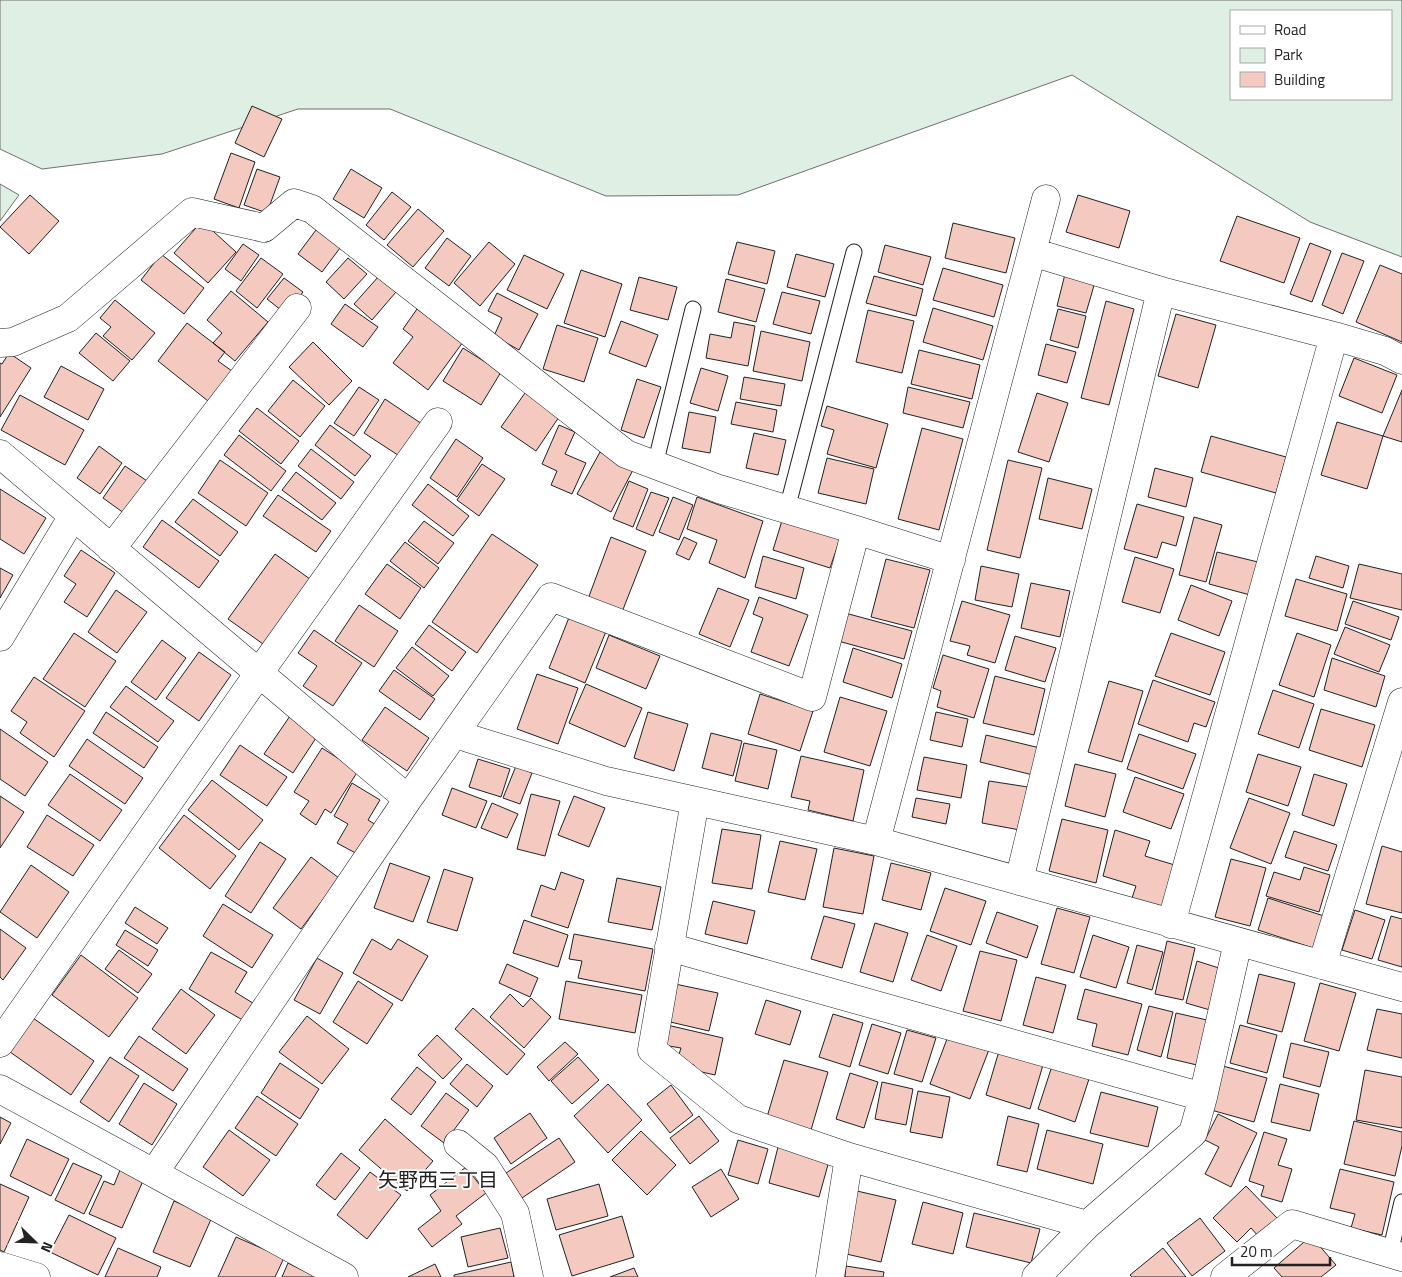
<svg xmlns="http://www.w3.org/2000/svg" width="1402" height="1277" font-family="'Titillium Web','Noto Sans JP',sans-serif">
<style>
.green{fill:#e0efe3;stroke:#6f6f6f;fill-rule:evenodd}
.building{fill:#f3c9c0;stroke:#222}
.lines{fill:none;stroke-linecap:round;stroke-linejoin:round}
.lane-casing{stroke:#222;stroke-width:17}
.street-casing{stroke:#222;stroke-width:29}
.lane{stroke:#fff;stroke-width:15}
.street{stroke:#fff;stroke-width:28}
.labels{text-anchor:middle;stroke-width:4;stroke-linejoin:round;paint-order:stroke}
.neighbourhood-label{font-size:20px;fill:#222;stroke:#fff}
</style>
<rect width="100%" height="100%" fill="#fff"/>
<path class="green" d="M0,0H1402V257L1310,222L1072,75L738,195L606,196L390,109H298L162,154L42,169L0,149ZM1231,11H1391V99H1231Z
M0,184L19,195L0,221Z"/>
<path class="building" d="M252,106L282,119L264,157L235,143Z
M231,153L255,162L239,208L214,199Z
M257,169L280,177L267,213L244,205Z
M351,169L382,188L364,218L333,199Z
M392,192L411,207L384,240L366,225Z
M30,195L59,221L29,254L0,227Z
M1078,195L1130,211L1119,248L1066,232Z
M418,209L444,231L413,267L387,245Z
M1237,216L1300,238L1284,283L1220,261Z
M202,221L236,252L208,283L174,253Z
M953,223L1015,238L1006,273L945,258Z
M319,226L343,244L322,272L298,254Z
M447,238L471,256L449,286L425,268Z
M489,242L515,264L480,306L454,283Z
M737,242L775,251L767,284L728,274Z
M1310,243L1331,251L1312,302L1290,294Z
M243,244L259,255L241,281L225,269Z
M885,245L931,257L923,285L878,272Z
M1342,253L1364,261L1343,314L1322,305Z
M161,254L204,288L184,314L141,280Z
M796,254L834,264L825,297L787,287Z
M524,255L564,274L547,309L507,290Z
M261,258L283,274L257,308L236,291Z
M348,258L367,274L344,299L326,282Z
M1380,265L1402,274V342L1356,322Z
M943,268L1003,285L994,317L933,300Z
M581,270L622,284L605,337L564,323Z
M1065,274L1095,282L1086,313L1057,306Z
M379,276L396,292L372,320L354,304Z
M874,276L923,289L916,316L866,303Z
M639,277L677,287L668,320L630,310Z
M284,278L303,292L286,314L267,299Z
M726,279L765,289L756,322L718,312Z
M231,291L268,322L235,361L213,343L222,333L207,320Z
M782,292L820,301L811,334L773,324Z
M497,293L538,314L519,350L494,336L502,318L488,311Z
M115,300L155,333L132,360L103,336L111,327L100,318Z
M1106,301L1134,309L1109,405L1081,398Z
M345,304L378,327L363,347L331,324Z
M933,308L993,326L983,360L923,342Z
M417,309L463,342L428,390L393,363L413,337L403,329Z
M1058,309L1086,316L1078,348L1050,340Z
M868,310L914,321L902,373L856,362Z
M1176,314L1216,325L1198,388L1158,376Z
M621,321L658,335L646,367L609,353Z
M734,322L755,326L748,366L706,358L710,334L731,338Z
M187,323L225,352L218,361L232,371L208,401L158,361Z
M557,325L598,338L584,382L543,369Z
M761,331L810,342L802,381L753,371Z
M96,333L130,361L113,381L79,353Z
M313,342L352,381L329,405L289,367Z
M1046,344L1076,352L1067,383L1038,375Z
M463,348L501,372L481,405L443,381Z
M919,350L980,365L972,399L911,384Z
M9,353L31,368L0,417V363L2,364Z
M1354,358L1397,375L1382,413L1339,396Z
M61,366L104,389L88,420L44,397Z
M701,368L728,376L718,411L690,403Z
M744,377L785,384L781,406L740,399Z
M637,379L661,387L644,438L621,430Z
M293,380L325,406L300,437L268,411Z
M359,387L379,400L354,436L334,423Z
M908,387L970,402L963,428L903,413Z
M1402,390V442L1383,436Z
M525,393L559,417L536,451L501,427Z
M1037,393L1068,403L1049,462L1018,452Z
M20,395L84,430L65,465L1,430Z
M385,399L425,426L404,459L364,433Z
M736,402L777,410L773,432L731,424Z
M827,406L888,424L876,468L827,454L834,430L821,426Z
M257,408L299,441L281,464L239,431Z
M689,412L716,417L710,453L682,448Z
M1337,422L1383,436L1367,489L1321,475Z
M330,425L371,456L355,476L315,445Z
M559,425L575,432L565,454L586,463L572,494L551,485L557,471L542,464Z
M922,428L963,439L939,530L898,519Z
M754,433L786,440L778,475L746,468Z
M239,435L286,471L271,491L224,455Z
M1211,436L1286,457L1276,493L1201,472Z
M456,439L483,458L457,497L430,478Z
M99,446L122,463L100,494L77,478Z
M311,449L354,482L341,499L298,466Z
M600,452L633,470L611,512L577,494Z
M827,458L874,469L866,504L818,493Z
M220,460L268,493L246,526L198,493Z
M1008,460L1042,468L1020,558L987,550Z
M482,464L505,479L479,516L457,500Z
M125,466L150,483L128,516L103,498Z
M1155,468L1193,478L1186,507L1148,497Z
M296,472L336,503L322,520L282,490Z
M1048,478L1092,489L1082,529L1039,519Z
M629,481L648,489L633,527L613,519Z
M428,484L469,516L453,536L412,505Z
M0,489L46,518L24,554L0,539Z
M651,492L669,498L653,536L636,529Z
M278,495L331,531L316,552L263,516Z
M673,497L693,505L679,540L659,532Z
M697,497L763,521L745,578L709,563L717,540L687,529Z
M193,499L238,532L220,556L175,522Z
M1137,504L1184,517L1176,546L1162,542L1157,558L1124,549Z
M784,514L842,533L830,568L773,550Z
M1194,517L1222,525L1206,582L1179,575Z
M162,520L219,561L199,588L143,547Z
M424,521L454,543L438,564L408,541Z
M492,534L538,565L477,653L432,622Z
M611,537L646,551L622,612L588,599Z
M684,537L697,543L689,560L676,554Z
M405,542L439,568L424,588L390,561Z
M81,550L115,573L87,617L64,602L76,584L64,576Z
M1217,552L1262,563L1254,596L1209,584Z
M275,554L310,579L263,644L228,619Z
M763,556L804,568L796,599L755,587Z
M1316,556L1349,566L1343,588L1309,578Z
M1135,557L1174,569L1160,613L1122,602Z
M886,559L930,570L914,628L871,617Z
M387,564L421,588L400,619L365,594Z
M1359,564L1402,574V610L1350,598Z
M981,566L1019,574L1012,607L975,600Z
M0,568L13,575L0,598Z
M1296,579L1347,594L1337,631L1285,616Z
M1031,583L1070,591L1060,637L1021,628Z
M1191,585L1232,601L1219,636L1178,620Z
M718,588L749,600L730,647L699,634Z
M116,590L147,612L117,653L88,632Z
M759,597L808,615L789,666L751,652L763,618L753,614Z
M962,601L1010,615L995,663L967,655L970,646L950,641Z
M1353,601L1399,617L1391,640L1345,624Z
M359,605L398,631L374,667L335,641Z
M845,613L912,631L904,659L838,641Z
M570,615L607,629L585,683L549,668Z
M429,625L466,652L452,671L415,644Z
M1345,627L1390,645L1379,672L1334,654Z
M314,630L362,663L333,706L303,686L317,666L298,653Z
M74,633L116,661L85,707L43,679Z
M1171,633L1225,652L1210,695L1155,676Z
M1297,633L1331,645L1314,697L1279,685Z
M609,635L660,656L646,689L596,668Z
M1015,636L1056,648L1045,682L1005,670Z
M162,640L186,658L156,700L131,682Z
M412,647L449,676L433,696L396,668Z
M853,648L902,664L892,698L843,682Z
M199,652L231,675L199,721L166,698Z
M943,655L989,669L974,718L937,707L941,691L933,688Z
M1332,658L1385,676L1376,707L1324,690Z
M394,670L435,699L420,720L379,691Z
M537,674L578,688L558,744L517,729Z
M995,676L1045,689L1034,735L983,723Z
M34,677L85,711L54,757L20,733L27,722L11,711Z
M1153,680L1215,702L1206,727L1194,723L1188,742L1138,724Z
M1109,681L1143,691L1122,762L1088,752Z
M586,684L642,708L625,747L569,723Z
M126,686L174,721L158,742L110,707Z
M1273,690L1314,704L1299,748L1258,734Z
M760,694L813,711L800,751L748,734Z
M840,697L887,711L870,766L824,752Z
M385,707L429,738L407,771L362,740Z
M1321,709L1375,725L1362,767L1309,750Z
M106,712L158,747L144,768L93,733Z
M648,712L688,724L674,771L634,758Z
M936,712L968,719L962,747L930,740Z
M290,716L318,735L293,773L264,754Z
M0,729L48,762L25,796L0,779Z
M711,733L742,741L733,776L702,768Z
M1139,734L1196,754L1183,789L1127,769Z
M986,735L1040,748L1033,775L980,762Z
M87,739L143,778L125,804L69,766Z
M744,743L777,750L768,789L735,781Z
M240,745L287,777L267,806L220,775Z
M322,748L358,771L331,813L325,809L316,825L300,814L309,801L294,792Z
M1258,754L1301,767L1288,806L1246,792Z
M801,756L864,770L853,821L808,810L810,801L791,797Z
M924,757L967,765L961,798L917,790Z
M478,759L510,769L501,797L469,787Z
M1075,764L1116,774L1105,817L1065,806Z
M516,766L532,773L520,804L503,798Z
M70,774L122,810L100,841L48,805Z
M1314,774L1347,784L1334,826L1302,815Z
M1135,777L1184,794L1171,829L1123,812Z
M212,780L263,820L239,850L188,810Z
M989,781L1028,787L1020,830L982,823Z
M352,783L380,800L368,820L378,826L361,856L337,843L348,824L334,816Z
M452,788L487,801L476,828L442,815Z
M531,794L560,801L545,856L517,849Z
M0,796L24,812L0,848Z
M574,796L605,808L589,847L558,835Z
M916,798L950,804L946,824L912,817Z
M1249,798L1290,813L1271,864L1230,848Z
M492,803L518,814L507,838L481,828Z
M47,815L94,845L73,876L27,847Z
M184,815L236,856L210,889L159,848Z
M1062,819L1108,830L1096,883L1049,871Z
M722,829L761,835L752,889L712,883Z
M1115,830L1150,841L1145,856L1178,866L1166,908L1132,898L1136,886L1103,876Z
M1294,831L1337,845L1328,871L1285,857Z
M780,841L817,849L805,900L768,892Z
M260,842L286,859L251,913L225,896Z
M1382,846L1402,852V913L1366,904Z
M834,848L874,856L863,914L823,907Z
M311,857L339,878L301,929L273,908Z
M1231,859L1266,868L1250,926L1215,917Z
M390,863L430,877L413,922L374,908Z
M891,863L931,873L921,910L882,900Z
M31,865L69,892L37,938L0,912Z
M1304,867L1330,875L1319,912L1266,896L1274,872L1300,880Z
M444,869L473,878L457,931L427,922Z
M561,872L584,880L568,928L531,916L541,885L555,890Z
M617,878L661,887L652,930L608,922Z
M945,888L986,901L971,945L930,931Z
M1268,898L1324,916L1313,948L1258,930Z
M713,901L755,911L747,944L705,934Z
M223,904L273,935L252,968L203,936Z
M135,907L168,928L157,944L125,923Z
M1057,908L1090,917L1074,973L1041,964Z
M1355,910L1385,920L1372,959L1342,950Z
M997,912L1038,926L1027,958L986,943Z
M824,916L855,924L842,968L811,959Z
M1391,916L1402,919V967L1378,960Z
M524,920L568,935L558,967L513,953Z
M875,923L908,933L893,982L860,972Z
M0,929L26,948L3,980L0,977Z
M125,930L158,950L148,966L116,945Z
M574,934L653,949L645,991L578,978L582,961L569,959Z
M927,935L957,946L941,991L911,980Z
M1093,935L1129,947L1116,988L1080,977Z
M372,939L391,950L398,939L428,956L402,1001L353,973Z
M1167,941L1195,948L1183,1000L1155,994Z
M1137,945L1163,952L1152,990L1127,983Z
M119,950L152,974L138,993L105,969Z
M980,951L1017,960L1001,1021L963,1011Z
M211,952L247,972L235,992L256,1005L246,1022L189,989Z
M81,955L138,998L109,1037L52,995Z
M317,958L343,973L320,1014L294,1000Z
M1197,961L1222,969L1210,1010L1186,1003Z
M507,964L538,978L530,997L499,983Z
M1259,974L1295,983L1282,1032L1247,1023Z
M1036,977L1066,985L1053,1033L1023,1025Z
M358,981L393,1004L367,1044L333,1022Z
M566,981L642,995L635,1033L559,1019Z
M1320,983L1356,993L1339,1051L1304,1041Z
M675,984L718,993L709,1031L666,1021Z
M181,989L215,1015L186,1054L152,1029Z
M1085,989L1142,1004L1128,1055L1092,1046L1097,1024L1077,1019Z
M510,994L523,1007L531,998L551,1017L524,1048L490,1017Z
M766,1000L801,1011L790,1045L755,1034Z
M1149,1006L1173,1012L1161,1057L1137,1050Z
M473,1008L525,1054L507,1075L455,1029Z
M1377,1009L1402,1014V1058L1367,1050Z
M1176,1013L1207,1020L1197,1065L1167,1058Z
M833,1014L863,1023L850,1067L819,1057Z
M307,1016L349,1049L322,1084L279,1052Z
M33,1018L94,1061L71,1095L10,1052Z
M872,1024L901,1033L888,1074L859,1065Z
M667,1025L723,1038L715,1075L693,1070L694,1065L677,1061L681,1048L663,1045Z
M1240,1025L1277,1035L1267,1073L1230,1063Z
M907,1030L936,1038L922,1082L894,1074Z
M950,1031L990,1047L970,1099L930,1084Z
M437,1035L462,1059L443,1079L418,1055Z
M139,1036L188,1069L173,1091L124,1058Z
M565,1042L578,1054L549,1081L537,1067Z
M1291,1043L1329,1052L1320,1087L1283,1077Z
M999,1051L1043,1065L1030,1109L986,1095Z
M110,1057L139,1076L109,1122L80,1102Z
M578,1057L599,1080L572,1104L551,1081Z
M784,1060L828,1072L811,1130L767,1117Z
M280,1063L319,1089L300,1119L261,1093Z
M467,1064L493,1086L477,1107L450,1084Z
M1052,1066L1089,1079L1075,1122L1038,1109Z
M1223,1066L1267,1078L1254,1122L1211,1110Z
M417,1067L436,1082L411,1115L391,1099Z
M1365,1070L1402,1077V1128L1356,1120Z
M850,1073L878,1082L864,1128L836,1119Z
M882,1082L913,1089L906,1125L875,1119Z
M144,1083L177,1104L152,1145L119,1124Z
M608,1084L642,1120L608,1153L574,1116Z
M1280,1084L1319,1094L1310,1131L1271,1122Z
M671,1085L693,1115L670,1133L647,1104Z
M918,1091L950,1097L942,1138L910,1132Z
M1101,1092L1158,1107L1148,1147L1090,1133Z
M446,1093L469,1110L444,1143L421,1126Z
M257,1096L298,1124L276,1156L235,1128Z
M530,1113L547,1138L511,1164L494,1138Z
M1218,1114L1257,1133L1231,1187L1205,1174L1219,1147L1205,1140Z
M699,1116L719,1141L690,1164L670,1138Z
M1008,1116L1039,1124L1027,1172L997,1165Z
M0,1117L11,1123L0,1144Z
M385,1119L433,1161L407,1191L359,1150Z
M1354,1121L1402,1132V1146L1395,1176L1344,1164Z
M229,1130L270,1160L243,1196L203,1167Z
M1047,1130L1103,1144L1093,1184L1037,1169Z
M641,1131L676,1165L647,1195L612,1160Z
M1264,1132L1287,1139L1278,1165L1292,1169L1282,1202L1261,1196L1264,1186L1249,1181Z
M559,1138L575,1162L522,1198L506,1173Z
M27,1139L69,1159L51,1196L10,1176Z
M738,1140L768,1149L758,1184L728,1175Z
M778,1147L829,1161L819,1197L769,1183Z
M341,1153L360,1168L335,1200L316,1185Z
M73,1163L102,1176L84,1214L55,1200Z
M466,1167L486,1193L456,1216L462,1224L432,1247L418,1229L441,1211L430,1195Z
M721,1169L739,1199L711,1217L692,1187Z
M1340,1169L1394,1182L1382,1235L1351,1228L1355,1214L1330,1208Z
M120,1170L143,1181L122,1228L89,1214L104,1181L114,1185Z
M370,1172L401,1195L367,1239L337,1215Z
M0,1184L29,1197L4,1252L0,1250Z
M599,1184L608,1216L556,1230L547,1199Z
M1246,1186L1278,1219L1259,1237L1251,1228L1237,1242L1213,1218Z
M857,1191L896,1200L881,1262L842,1253Z
M174,1201L212,1217L190,1267L153,1252Z
M923,1202L963,1213L953,1254L912,1244Z
M974,1213L1040,1229L1031,1263L966,1247Z
M69,1215L116,1238L98,1275L50,1252Z
M622,1216L634,1257L572,1276L559,1235Z
M1200,1218L1225,1251L1192,1276L1167,1243Z
M500,1228L508,1258L468,1267L461,1237Z
M1311,1236L1336,1265L1321,1277H1282L1274,1268Z
M236,1237L284,1258L275,1277H218Z
M118,1248L161,1267L157,1277H105Z
M1163,1248L1186,1277H1132L1130,1275Z
M511,1262L514,1277H454V1275Z
M288,1263L316,1277H282Z
M435,1264L441,1277H408Z
M846,1266L884,1272L883,1277H845Z
M634,1268L638,1277H610Z"/>
<g class="lines">
<defs>
<path id="lane" d="M655,465L693,309
M787,509L854,252
M1390,1253L1402,1202"/>
<path id="street" d="M1032,252L1161,291L1334,336L1385,351L1402,360
M0,343L13,342L68,318L192,212L264,228L294,203L312,209L626,454L719,489L856,530L951,560
M0,454L408,799
M111,549L297,308
M0,637L73,516
M455,734L606,781L876,841L1402,987
M695,801L652,1050L738,1119L849,1157L1087,1225
M876,841L1046,199
M1019,881L1161,291
M1171,924L1334,336
M669,947L1203,1097
M1322,965L1402,702
M0,1043L259,673L438,422
M0,1089L344,1277
M458,1144L485,1166L515,1213L529,1277
M154,1173L408,799L551,597L812,697L856,530
M0,1266L36,1277
M830,1277L849,1157
M1036,1277L1087,1225L1193,1133L1203,1097L1238,942
M1225,1277L1292,1224L1402,1257"/>
</defs>
<use href="#lane" class="lane-casing"/>
<use href="#street" class="street-casing"/>
<use href="#lane" class="lane"/>
<use href="#street" class="street"/>
</g>
<g class="labels">
<g class="neighbourhood-label">
<text x="438" y="1187">矢野西三丁目</text>
</g>
</g>
<rect x="1230" y="10" width="162" height="90" fill="#ffffff" stroke="#a7a7a7"/>
<rect x="1240" y="26" width="25" height="8" fill="#ffffff" stroke="#a7a7a7"/>
<text x="1274" y="35" font-size="15" fill="#222222">Road</text>
<rect x="1240" y="48" width="25" height="15" fill="#e0efe3" stroke="#a7a7a7"/>
<text x="1274" y="60" font-size="15" fill="#222222">Park</text>
<rect x="1240" y="72" width="25" height="15" fill="#f3c9c0" stroke="#a7a7a7"/>
<text x="1274" y="85" font-size="15" fill="#222222">Building</text>
<g transform="translate(35 1242) rotate(113)" stroke="#ffffff" stroke-width="4" paint-order="stroke">
<path d="M0-4L9 19L0 12L-9 19Z" fill="#222222"/>
<text y="-8" font-size="14" font-weight="bold" text-anchor="middle" fill="#222222">N</text>
</g>
<path d="M1232 1257v8h98v-8" fill="none" stroke="#222222" stroke-width="2.5"/>
<text x="1240" y="1257" font-size="15" fill="#222222" stroke="#ffffff" stroke-width="4" paint-order="stroke">20 m</text>
</svg>
